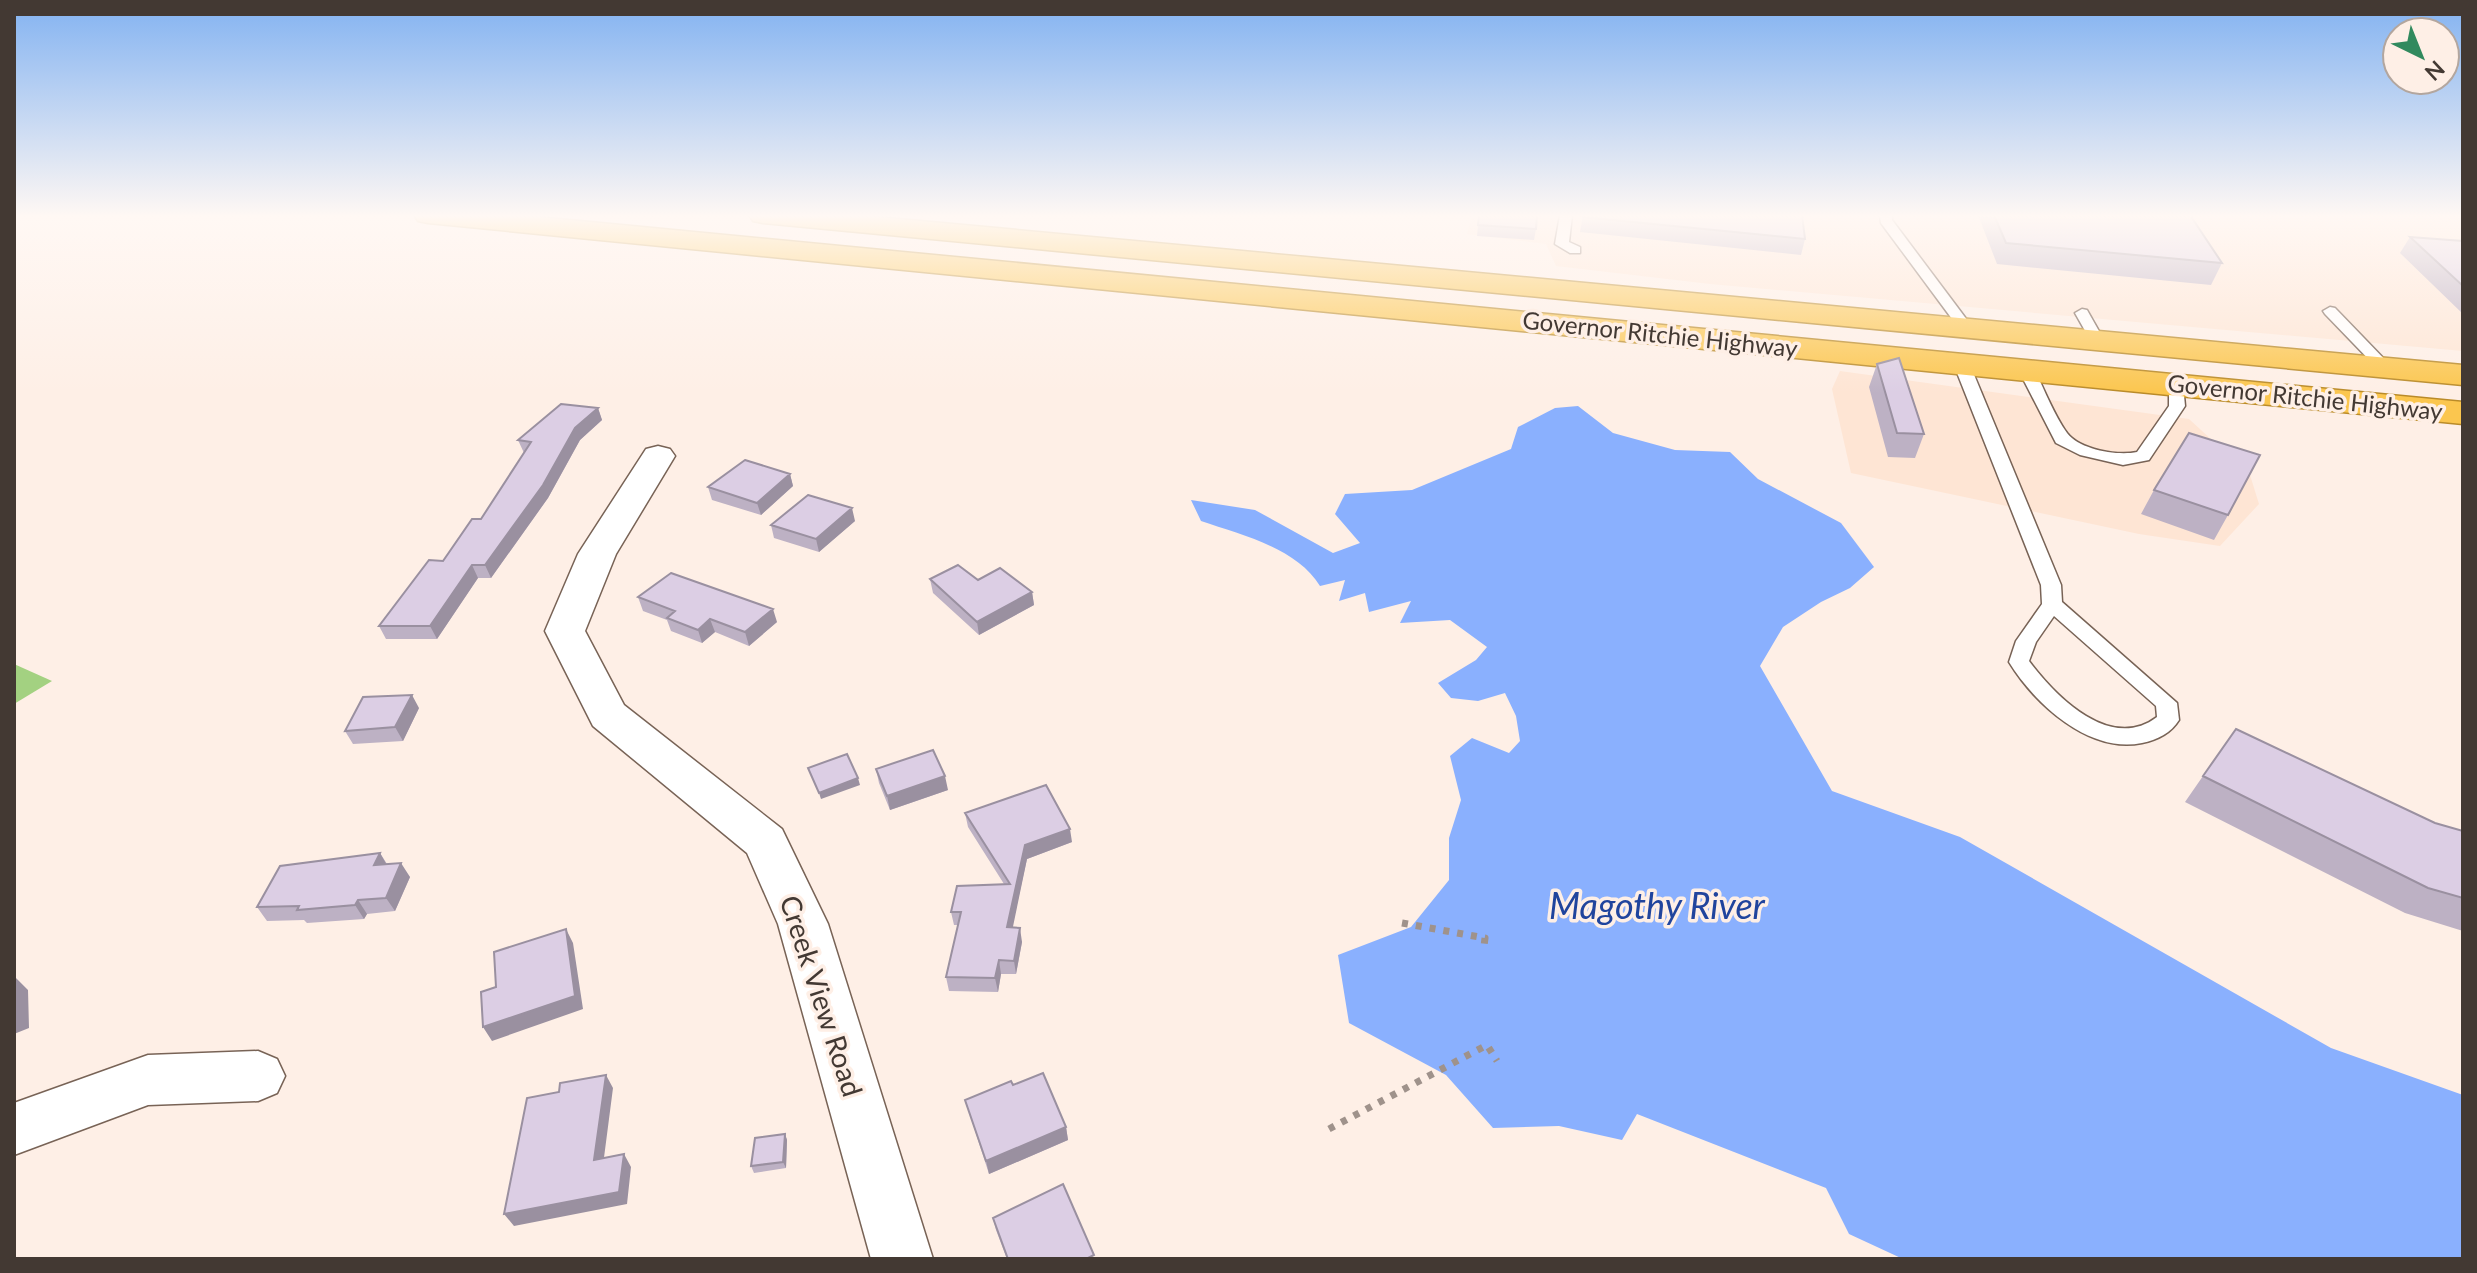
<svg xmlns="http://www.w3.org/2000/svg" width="2477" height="1273" font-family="Lato,sans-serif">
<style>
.built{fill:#fee5d4}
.green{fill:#a3d181}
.water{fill:#8ab0fe}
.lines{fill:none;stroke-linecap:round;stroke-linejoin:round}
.service-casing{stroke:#786356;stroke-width:3}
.minor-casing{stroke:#786356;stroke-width:3}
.trunk-casing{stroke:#ba8b29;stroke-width:3}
.path{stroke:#9f928b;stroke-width:7;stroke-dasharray:6 8;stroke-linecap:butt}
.service{fill:#fff;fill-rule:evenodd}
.minor{fill:#fff;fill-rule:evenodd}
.trunk{fill:#fbc64f;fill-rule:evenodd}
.wall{fill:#bdb1c4}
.shaded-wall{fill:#9a90a0}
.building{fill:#dccee4;stroke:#9a90a0;stroke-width:2}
.labels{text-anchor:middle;stroke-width:7;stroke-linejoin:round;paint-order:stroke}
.far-street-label{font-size:24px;fill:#433933;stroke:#feefe6}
.street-label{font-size:28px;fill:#433933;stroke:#feefe6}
.near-water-label{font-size:36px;font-style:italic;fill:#20449d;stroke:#feefe6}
</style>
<rect width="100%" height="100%" fill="#feefe6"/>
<path class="built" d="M1472,215H2463V351L1710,284L1556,266L1546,244L1467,234Z
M1840,371L2189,419L2250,475L2259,504L2220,546L2139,534L1851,473L1832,389Z"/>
<path class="green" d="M14,664L52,681L14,704Z"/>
<path class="water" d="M1578,406L1613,433L1675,450L1730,452L1758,479L1841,523L1874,567L1850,588L1821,602L1783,627L1760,666L1832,791L1960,837L2331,1048L2463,1095V1259H1903L1849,1234L1826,1188L1637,1114L1622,1140L1559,1126L1493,1128L1446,1075L1349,1023L1338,955L1411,927L1449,880V838L1461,800L1450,756L1472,738L1509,753L1520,741L1516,716L1505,693L1478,701L1451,698L1438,683L1476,660L1487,647L1450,620L1400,623L1411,601L1369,612L1365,593L1339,601L1345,580L1320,586C1297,548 1242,535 1201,521L1191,500L1255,510L1333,553L1360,543L1335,514L1345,494L1412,490L1511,449L1518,427L1555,408Z"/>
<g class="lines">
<defs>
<path id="service" d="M1560,215H1572L1569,242L1580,247V253H1570L1555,244Z
M1880,215H1892V220L1973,328L1971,331H1961L1881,223Z
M2330,307L2335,308L2390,365V371H2380L2325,314L2323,311Z
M2082,309L2087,310L2104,340L2102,343L2097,344L2092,343L2075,313Z
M1962,360L1970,365L2061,585L2062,602L2177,703L2179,720C2171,733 2157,740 2142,743C2089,754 2035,704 2009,662L2016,641L2042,604L2041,585L1954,365ZM2054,616L2156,706L2157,717C2111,752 2057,698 2029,661L2036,642Z
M2027,366L2035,371C2045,391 2054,415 2067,433C2080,450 2118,456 2137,452L2169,406V382L2175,380L2183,385L2185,406L2149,460L2123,465L2080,455L2056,443L2019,371Z"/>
<path id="minor" d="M658,446L670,449L675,456L616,554L585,631L624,705L782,829L828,924L933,1259H871L778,924L747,853L593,726L545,631L578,554L646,449Z
M258,1051L277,1059L285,1076L277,1093L258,1101L148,1105L14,1155V1103L148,1055Z"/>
<path id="trunk" d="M414,215H518L2463,402V424L428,223L418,221Z
M749,215H856L2463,365V385L763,223L753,221Z"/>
</defs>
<use href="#service" class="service-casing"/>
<use href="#minor" class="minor-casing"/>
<use href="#trunk" class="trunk-casing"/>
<path class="path" d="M1402,923L1485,938L1484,946
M1329,1129L1487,1045L1497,1061"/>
<use href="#service" class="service"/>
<use href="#minor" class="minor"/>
<use href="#trunk" class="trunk"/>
</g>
<path class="wall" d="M1479,215L1536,229L1534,240L1477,236Z
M1583,215L1805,239L1801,255L1580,232Z
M1978,215H2190L2222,263L2211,285L1997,264Z
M2410,237L2463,241V314L2400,253Z
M1877,364L1924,434L1915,458L1888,457L1869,387Z
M598,408L602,420L580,440L548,498L491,578H478L437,639H386L379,626L443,561L481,519L524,453L518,440Z
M790,474L793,486L761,515L712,500L708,487Z
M2154,490L2228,515L2214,540L2141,514Z
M855,521L819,552L774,538L771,525Z
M930,579L978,580L1032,592L1034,605L979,635L933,593Z
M638,597L777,622L749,646L715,632L702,643L671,631L667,620L643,611Z
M419,708L403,741L353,744L345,731Z
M876,769L948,790L890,810L879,783Z
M2203,776L2435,823L2463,831V931L2405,913L2185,802Z
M965,813L1072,842L1027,859L1012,927L1022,942L1016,974H1001L998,992L949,991L946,977L958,925H954L951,912L1004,884L968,827Z
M380,853L387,864L410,877L395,911L367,914L364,919L307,923L304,920L267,921L257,907Z
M1013,1085L1066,1127L1068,1140L989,1174L965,1100Z
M785,1134L787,1140L786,1168L754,1173L751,1166Z
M993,1218L1095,1259H1007L996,1230Z"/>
<path class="shaded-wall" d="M598,408L602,420L580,440L548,498L491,578L485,565L575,428Z
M790,474L793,486L761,515L757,503Z
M852,508L855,521L819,552L816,539Z
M472,565L478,578L437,639L430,626Z
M1032,592L1034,605L979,635L977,622Z
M773,609L777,622L749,646L745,632Z
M710,619L715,632L702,643L698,630Z
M412,695L419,708L403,741L395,727Z
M945,776L948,790L890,810L887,796Z
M858,778L860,785L821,799L819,793Z
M1070,829L1072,842L1027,859L1010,941L1007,927L1025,845Z
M380,853L388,867L374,865Z
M401,863L410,877L395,911L386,898Z
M358,900L367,914L364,919L355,905Z
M1020,928L1022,942L1016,974L1014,961Z
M566,929L573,943L583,1009L492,1041L483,1027Z
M999,960L1001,974L998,992L995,978Z
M15,977L28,990L29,1028L14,1034Z
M606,1075L613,1088L602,1173L594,1160Z
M1066,1127L1068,1140L989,1174L986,1161Z
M785,1134L787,1140L786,1168L783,1162Z
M624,1154L631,1167L627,1204L514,1226L504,1214Z"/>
<path class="building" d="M1479,215H1537L1536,229L1478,225Z
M1583,215H1802L1805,239L1583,217Z
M1994,215H2190L2222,263L2006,243Z
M2410,237L2463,241V286Z
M1899,358L1924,434L1897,433L1877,364Z
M561,404L598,408L575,428L543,485L485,565H472L430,626H379L429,560L443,561L472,519H481L531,442L518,440Z
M2189,433L2260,455L2228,515L2154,490Z
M745,460L790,474L757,503L708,487Z
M808,495L852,508L816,539L771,525Z
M958,565L978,580L1000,568L1032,592L977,622L930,579Z
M671,573L773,609L745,632L710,619L698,630L667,618L675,611L638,597Z
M412,695L395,727L345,731L363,697Z
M2236,729L2435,823L2463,831V898L2428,888L2203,776Z
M933,750L945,776L887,796L876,769Z
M847,754L858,778L819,793L808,768Z
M1046,785L1070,829L1025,845L1007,927L1020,928L1014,961L999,960L995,978L946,977L961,912H951L957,886L1010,884L965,813Z
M380,853L374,865L401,863L386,898L358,900L355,905L297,910L299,906L257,907L280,866Z
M566,929L575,996L483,1027L481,992L496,987L494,952Z
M14,977H15V1015H14Z
M1043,1073L1066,1127L986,1161L965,1100L1011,1081L1013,1085Z
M606,1075L594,1160L624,1154L619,1192L504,1214L527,1098L559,1092L560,1083Z
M785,1134L783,1162L751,1166L755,1138Z
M1063,1184L1094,1255L1086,1259H1008L993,1218Z"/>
<linearGradient id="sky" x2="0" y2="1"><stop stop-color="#82b2f1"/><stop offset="0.55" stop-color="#fff8f4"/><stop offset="1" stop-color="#fff8f4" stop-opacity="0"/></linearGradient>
<rect width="2477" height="393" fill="url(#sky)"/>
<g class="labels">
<g class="far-street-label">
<text transform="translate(1660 335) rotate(6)" y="8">Governor Ritchie Highway</text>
<text transform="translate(2305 398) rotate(6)" y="8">Governor Ritchie Highway</text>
</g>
<g class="street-label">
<text transform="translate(821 996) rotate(72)" y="10">Creek View Road</text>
</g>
<g class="near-water-label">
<text x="1657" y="919">Magothy River</text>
</g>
</g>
<rect width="2477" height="1273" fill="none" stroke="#433933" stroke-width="32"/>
<g transform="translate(2421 56) rotate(137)"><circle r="38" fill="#feefe6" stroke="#b3a69e" stroke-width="2"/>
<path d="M0-6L14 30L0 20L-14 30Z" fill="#318a5e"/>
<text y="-12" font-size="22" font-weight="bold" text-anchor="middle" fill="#433933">N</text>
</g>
</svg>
